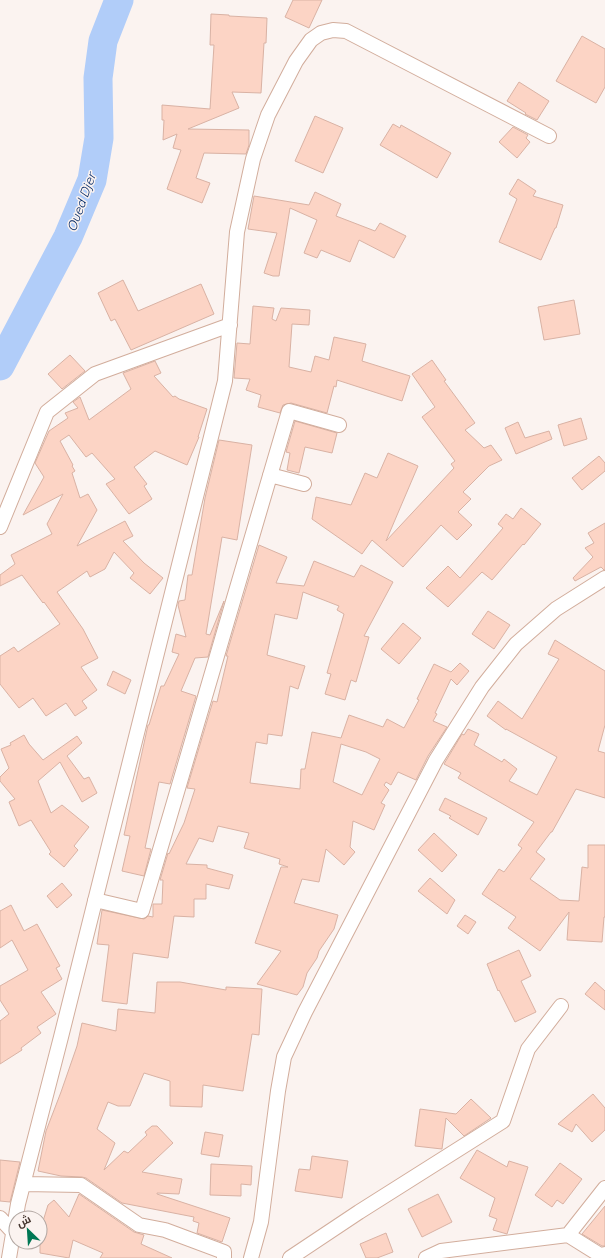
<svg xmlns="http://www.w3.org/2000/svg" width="605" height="1258" font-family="Quicksand,Cairo,sans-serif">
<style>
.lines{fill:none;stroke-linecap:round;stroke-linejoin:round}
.river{stroke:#b1cdf9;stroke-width:29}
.building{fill:#fcd4c5;stroke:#d9b2a4;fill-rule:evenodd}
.street-casing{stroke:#d2ad9c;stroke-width:16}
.street{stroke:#fff;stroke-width:14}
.labels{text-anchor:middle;stroke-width:3;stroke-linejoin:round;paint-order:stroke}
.water-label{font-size:13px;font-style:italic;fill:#042a68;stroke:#fbf3f0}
</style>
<rect width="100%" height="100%" fill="#fbf3f0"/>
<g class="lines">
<path class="river" d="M0,366L68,237L92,180L99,138L98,78L103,41L119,0"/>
</g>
<path class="building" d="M293,0H322L309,28L285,17Z
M211,14L229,15V16L267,18L266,43H264L261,93L232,92L239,108L188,129L249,130V145L246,154L204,153L196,178L210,183L202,203L167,189L181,150L173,148L177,134L163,140L164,120H162V105L210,109L214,45H210Z
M582,36L605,49V87L596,103L556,81Z
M519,82L549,101L537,120L525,114L526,113L507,101Z
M315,116L343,128L323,173L295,161Z
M393,124L400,128L401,125L451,153L437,178L380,145Z
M513,127L528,135L526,138L530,142L517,158L499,142Z
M518,179L536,191L533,196L563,205L556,228H555L541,260L499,242L517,199L509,194Z
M315,192L341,204L336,216L375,231L380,223L406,236L394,258L359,240L350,262L321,250L317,258L304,253L317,220L290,208L279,276H273L264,273L277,233L248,229L254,196L309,205Z
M123,280L138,311L201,284L214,314L131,350L115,319L111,321L98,293Z
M574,300L580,334L544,340L538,307Z
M253,306L274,308L272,319L276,321L281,308L310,310L309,325L292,324L289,367L311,372L315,356L329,360L334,337L366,344L362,361L410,376L402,401L337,380L336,387L334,386L327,413L291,403L283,405L280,413L258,407L261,395L246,390L250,379L234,378L237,343L250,344Z
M70,355L85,371L62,389L48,374Z
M432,360L446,380L444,381L475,423L465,430L484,448L491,445L502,460L489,466L463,492L471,499L458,512L472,525L457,540L441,525L403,567L372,540L362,554L312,519L316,497L351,505L365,473L377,478L388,453L418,466L386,541L454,468L451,464L455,461L422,417L435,407L412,374Z
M155,361L161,373L154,376L173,397L175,396L179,399L207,409L198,437H199L187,465L155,451L134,467L147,484L144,486L152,499L129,514L106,484L115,479L92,453L86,457L69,435L60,441L73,465L72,466L75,471L72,473L80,498L88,494L97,510L77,546L125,521L133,536L123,541L144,563L163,578L150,594L130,578L134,573L114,552L105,569L90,577L87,571L57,592L83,629L98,658L81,667L97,690L82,701L87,708L75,716L66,703L46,716L33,698L19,708L0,684V656L14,647L18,652L60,624L44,602L43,603L22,575L0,586V575L15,564L11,555L52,534L47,524L63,494L23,515L44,477L35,463L49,431L68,418L65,413L78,408L73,402L80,397L89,420L131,389L123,373Z
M581,418L587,439L564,446L558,425Z
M295,421L337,433L332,453L305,447L299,473L287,470L290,453L286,452Z
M518,422L525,438L549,431L552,439L516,454L505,428Z
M219,440L252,445L237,540L222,537L206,634L210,635L224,601L208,657L195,658L181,691L196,696L170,784L159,782L145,848L151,849L144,876L122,871L130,836L124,835L148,725H149L161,686H164L179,654L172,652L176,634L186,637L178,605L179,601L185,600L188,575H192L205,498Z
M599,456L605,463V471L582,490L572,478Z
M521,508L541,524L524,545L523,544L492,580L482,572L448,607L426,588L448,566L460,578L503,528L498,524L506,514L513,519Z
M605,523V570H604L601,567L575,581L573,578L593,557L585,548L594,543L588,533Z
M259,545L287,557L276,583L304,586L314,561L354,577L361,565L393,582L364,636L369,637L356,682L351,680L345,700L325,694L331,674L327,673L344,614L337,610L339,606L303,592L297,619L275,614L267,655L305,666L298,689L290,686L282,736L268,734L267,744L256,742L250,783L300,789L301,769H305L312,732L341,738L349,715L383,727L387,719L404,728L419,700L417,699L434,664L451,672L460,663L469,671L457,685L451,679L435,713L437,714L433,721L447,727L428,756L416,780L398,772L391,785L386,782L384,785L389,790L381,803L385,805L374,830L353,821L350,847L355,852L344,865L326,849L319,882L302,879L294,903L338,915L334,929L319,951L317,958L307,973L303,987L297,995L257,984L281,951L255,943L281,867H288L279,864L280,859L244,848L249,833L218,826L213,842L199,838L186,864L207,865V868L233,875L229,889L206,884V899H194V917L174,916L168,958L133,953L127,1004L102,1001L109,945L97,944L102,910L144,919L148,916L153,917V904H162L163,880H160L168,853L169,854L184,823L195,789L187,788L213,701L217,702L228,656H226ZM341,744L366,752L380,759L362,795L333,782Z
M488,611L510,625L494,649L472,634Z
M403,623L421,638L399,664L381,649Z
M555,640L605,671V725L598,751L605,753V798L576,789L552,832H551L536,852L545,859L530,879L560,900L579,901L582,867L588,868V845H605V917H604L602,942L567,940L569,912L540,951L508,928L516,917L482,894L499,869L504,872L522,848L518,845L534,822L458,778L461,773L444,764L462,734L464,735L468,729L479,734L474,745L502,762L504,759L517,769L509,781L537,795L557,757L506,729V730L487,716L498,701L522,719L559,659L548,654Z
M113,671L131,680L125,694L107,685Z
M24,735L29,744L43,760L77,736L82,743L67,756L84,779L89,777L97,793L82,802L60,762L38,781L51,813L62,805L89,827L74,846L78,850L64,867L49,854L51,852L31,820L19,826L9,802L15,799L0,781V777L9,768L1,749L11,745L10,743Z
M445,798L487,818L478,835L449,818L451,816L439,810Z
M434,833L457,855L442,872L418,850Z
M430,878L455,900L447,914L418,891Z
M62,883L72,895L57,908L47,896Z
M11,905L24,931L37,924L60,966L56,968L62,979L41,992L56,1014L37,1027L41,1033L21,1048L22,1050L0,1064V1021L9,1014L0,1000V986L28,970L12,940L0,948V911Z
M465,915L476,922L468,934L457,926Z
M519,950L531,976L521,981L536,1012L515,1022L499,990L498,991L487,964Z
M157,982H180L226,990V987L262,989L259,1035L252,1034L243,1091L203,1085L202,1107L170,1106V1081L144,1073L130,1106H118L108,1102L97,1129L115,1143L104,1170L124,1151L128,1153L147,1135L145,1132L152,1126H157L173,1143L142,1172L182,1179L179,1194L157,1193V1194L230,1218L222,1242L197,1233L199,1223L193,1221L194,1217L122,1203L86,1178L82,1177L61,1176L38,1171L46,1131L61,1092L77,1046L82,1023L116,1031L118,1009L155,1013Z
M595,982L605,991V1010L585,994Z
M593,1094L605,1108V1130L592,1142L576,1124L572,1132L558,1124Z
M471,1099L491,1118L464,1136L446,1118L442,1149L415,1146L420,1109L456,1114Z
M205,1132L223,1135L219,1157L201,1154Z
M477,1150L507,1167L509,1161L528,1167L507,1234L493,1230L497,1219L489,1216L495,1198L460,1178Z
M312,1156L348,1161L342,1198L295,1191L299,1169L310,1170Z
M0,1160L20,1162L10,1202L0,1201Z
M560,1163L582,1179L563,1204L557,1200L552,1207L535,1195Z
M211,1164L252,1166L251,1185L241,1184V1196L210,1195Z
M79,1194L134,1232L144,1235L141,1244L172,1258H100L103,1253L73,1240L69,1258L40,1253V1231L48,1205L54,1200L69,1217Z
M438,1194L452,1222L422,1237L408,1209Z
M605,1206V1246H602L582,1234Z
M386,1233L393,1252L377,1258H366L360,1244Z"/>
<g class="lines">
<defs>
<path id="street" d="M270,475L304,484
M0,527L47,412L95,374L230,325
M95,900L142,911L289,411L339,425
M24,1184L81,1185L139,1225L165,1230L224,1252V1258
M0,1218L13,1232
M568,1235L600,1255L605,1254
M9,1258L18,1204L61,1037L225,381L237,232L253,159L268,115L296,61L311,40L321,33L333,30L346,31L549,136
M251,1258L261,1222L278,1091L284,1057L305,1012L436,760L482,687L516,644L556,609L605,578
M290,1258L359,1212L503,1121L528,1049L561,1006
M426,1258L441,1251L568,1235L605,1188"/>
</defs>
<use href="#street" class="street-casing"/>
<use href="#street" class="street"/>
</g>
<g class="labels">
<g class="water-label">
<text transform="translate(81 202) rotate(-70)" y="5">Oued Djer</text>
</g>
</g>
<g transform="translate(28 1230) rotate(335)"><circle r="19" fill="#fbf3f0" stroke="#b2a7a2"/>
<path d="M0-3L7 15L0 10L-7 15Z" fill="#007754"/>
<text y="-6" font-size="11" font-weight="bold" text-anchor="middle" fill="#44352e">ش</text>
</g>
</svg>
